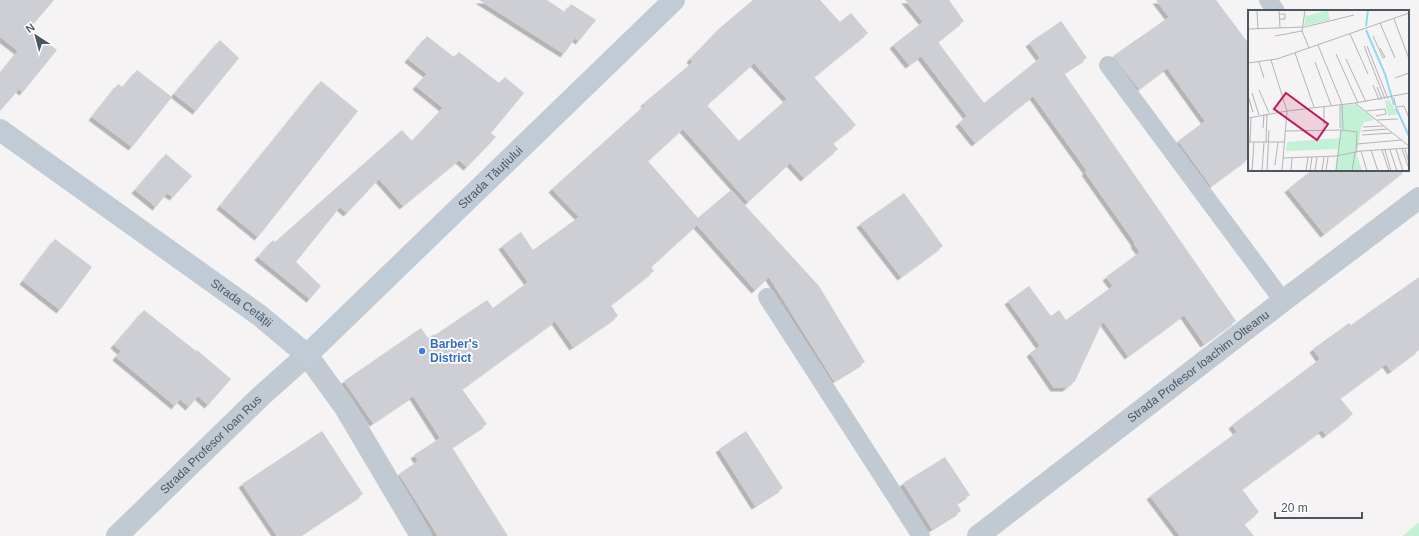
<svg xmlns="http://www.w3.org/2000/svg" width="1419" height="536" font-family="Helvetica,sans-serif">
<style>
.green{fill:#c3f1d5}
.building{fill:#cdcfd5;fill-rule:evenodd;filter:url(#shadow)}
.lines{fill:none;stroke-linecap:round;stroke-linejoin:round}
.service{stroke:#c1cad2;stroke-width:18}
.minor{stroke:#c1cad2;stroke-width:22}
.tertiary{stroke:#c1cad2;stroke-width:22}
.secondary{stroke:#c1cbd6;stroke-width:22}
.shop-dot{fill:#3f7fe0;stroke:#fff;stroke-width:1.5}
.labels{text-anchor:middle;stroke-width:3.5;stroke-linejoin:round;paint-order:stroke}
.street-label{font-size:12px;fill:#4a5661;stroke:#fff}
.shop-label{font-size:12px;font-weight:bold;fill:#366cbe;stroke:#fff;text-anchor:start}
.inset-river{fill:none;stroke:#90daee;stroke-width:2}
.inset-road{fill:none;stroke:#b1b4b9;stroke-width:1}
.view{fill:#c2185b;fill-opacity:0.15;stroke:#c2185b;stroke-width:2}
.inset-edge{fill:none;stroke:#4a5661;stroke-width:2}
</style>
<defs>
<filter id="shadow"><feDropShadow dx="-3.5" dy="3.5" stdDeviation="0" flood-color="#0004"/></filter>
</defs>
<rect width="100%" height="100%" fill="#f5f3f3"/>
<path class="green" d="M1419,522V536H1403Z"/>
<path class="building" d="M0,0H54L29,29L57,50L23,92L19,89L0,111V73L18,51L0,37Z
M479,0H547L565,12L571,4L596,20L579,41L575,38L564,54Z
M753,0H820L840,22L851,13L868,33L814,77L856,125L833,143L838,149L804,178L790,163L748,202L683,129L648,161L698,218L731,190L819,286L865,362L834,381L769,277L755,290L697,225L651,267L654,271L611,305L618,316L573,347L555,321L462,389L487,424L452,447L508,536H438L399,474L418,461L414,455L440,438L413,396L373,423L344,381L421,328L428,338L434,334L435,335L487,300L493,308L528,282L502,246L521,232L533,250L579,217L552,189L645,105L644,103L693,62L690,59L721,27ZM754,63L787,99L739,141L707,105Z
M905,0H949L964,21L938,42L984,103L1040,58L1029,43L1061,21L1087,58L1064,73L1236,321L1204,344L1184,315L1128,356L1103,321L1075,381L1066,388H1054L1030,353L1040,346L1008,301L1029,286L1051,316L1059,310L1066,320L1113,286L1106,277L1140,252L1134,244L1135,243L1085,172L1087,171L1033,96L975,143L959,123L967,116L921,56L909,65L893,45L923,22Z
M1156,0H1216L1249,44V158L1211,186L1178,141L1205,121L1167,68L1139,89L1113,56L1169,17Z
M427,36L454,57L459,52L499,83L505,77L524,93L491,133L496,137L467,167L459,160L403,206L379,179L347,213L340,207L296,262L321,286L310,299L258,257L273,240L275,242L402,130L412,141L443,108L416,86L427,74L408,59Z
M220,40L239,58L196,111L174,94Z
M137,70L172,97L132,147L92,117L118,84L123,87Z
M321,81L358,111L258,237L220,206Z
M166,154L192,176L173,197L167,193L156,207L135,190Z
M1312,170H1406L1324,234L1288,189Z
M904,193L943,246L901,277L860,224Z
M55,239L92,267L60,310L23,281Z
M1419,277V350L1391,371L1386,364L1340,398L1353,414L1326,435L1322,430L1242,489L1259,512L1244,524L1254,536H1180L1150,496L1237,432L1232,425L1320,359L1313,349L1349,323L1351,325Z
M144,310L196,351L197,350L231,379L208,405L198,396L189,407L180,399L175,406L116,357L121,351L114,345Z
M322,431L363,494L299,536H277L242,484Z
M746,431L783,488L755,506L719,449Z
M945,457L970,495L957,503L961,511L932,529L903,483Z"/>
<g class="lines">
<path class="service" d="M1268,0L1276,11
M1108,65L1283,301
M767,297L921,536"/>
<g class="minor">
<path id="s1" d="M117,536L261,396L307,355"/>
<path id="s2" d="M978,536L1283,301L1419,198"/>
</g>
<path class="tertiary" d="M307,355L344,406L421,536"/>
<path class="secondary" id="s3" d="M0,130L259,315L307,355L674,0"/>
</g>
<circle class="shop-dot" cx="422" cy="351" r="4"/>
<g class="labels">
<g class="street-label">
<text dy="4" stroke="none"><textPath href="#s3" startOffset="636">Strada Tăuțiului</textPath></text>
<text dy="4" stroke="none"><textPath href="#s3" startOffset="297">Strada Cetății</textPath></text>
<text dy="4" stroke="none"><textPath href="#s2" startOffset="278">Strada Profesor Ioachim Olteanu</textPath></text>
<text dy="4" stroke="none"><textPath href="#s1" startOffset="131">Strada Profesor Ioan Rus</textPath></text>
</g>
<g class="shop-label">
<text x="430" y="348">Barber's<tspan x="430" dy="14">District</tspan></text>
</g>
</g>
<g transform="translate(1248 10)">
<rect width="161" height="161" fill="#f5f3f3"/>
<path d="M80,0L82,10L56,16L58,4L59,6ZM141,90L147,99H150L154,110L150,104L140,106L137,91ZM107,94L127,110L116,112L113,118L109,144L114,161H87L90,139L38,141L39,132L92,128L93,95Z" fill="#c3f1d5"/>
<path class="inset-river" d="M118,16L120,0M118,20L137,64L146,95M148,98L161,126"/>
<path class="inset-road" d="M31,0L32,18M57,0L54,21L61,38M9,1L10,19M31,4H37V9H31M146,9L161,49M132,13L147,48M0,19L57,17L106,5M102,24L120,64M27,26L54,21M125,26L135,48L137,47L132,38M70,35L94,94L95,119M116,36L137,89M119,36L140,89M47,43L66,97M88,44L110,93M98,49L118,92M23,50L39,101L107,93L161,136M11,52L16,68M67,52L83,95M0,53L29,49L161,3M147,68L161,63M125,75L131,90M129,77L134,90M11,80L21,103M4,83L11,105M0,86L5,102M146,88L148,97L156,96L161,108M107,93L161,83M76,96V115M118,101L137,99L138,104L128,106M0,108L39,101L34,161M129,110L150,109M115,117L135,116M15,118L16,104M92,118V95M38,121L93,120L109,122L108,142M114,121L139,119M114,125L144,123M0,132H37M2,132L3,107M18,132L19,104M109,134L153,130M148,139L155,161M154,139L160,156M157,139L161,153M123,140L130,161M134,140L141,161M137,140L143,161M142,140L149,161M113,141L119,161M35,148L88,146L113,141L161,138M27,155L30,132M4,161L6,132M14,161L16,132M19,161L21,120M43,161L44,148M58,161L60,147M62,161L64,147M67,161L69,147M74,161L76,147M78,161L80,147M88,161L93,120M104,161L107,142"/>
<path class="view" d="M38,83L80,114L69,130L26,99Z"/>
<rect width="161" height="161" class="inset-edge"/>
</g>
<g transform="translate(36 36) rotate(324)" stroke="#ffffff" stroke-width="3" paint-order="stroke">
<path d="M0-3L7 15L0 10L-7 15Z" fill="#4a5661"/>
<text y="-6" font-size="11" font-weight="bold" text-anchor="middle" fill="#4a5661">N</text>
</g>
<path d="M1275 512v6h87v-6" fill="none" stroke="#4a5661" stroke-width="2"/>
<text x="1281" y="512" font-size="12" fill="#4a5661" stroke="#ffffff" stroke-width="3" paint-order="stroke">20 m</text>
</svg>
